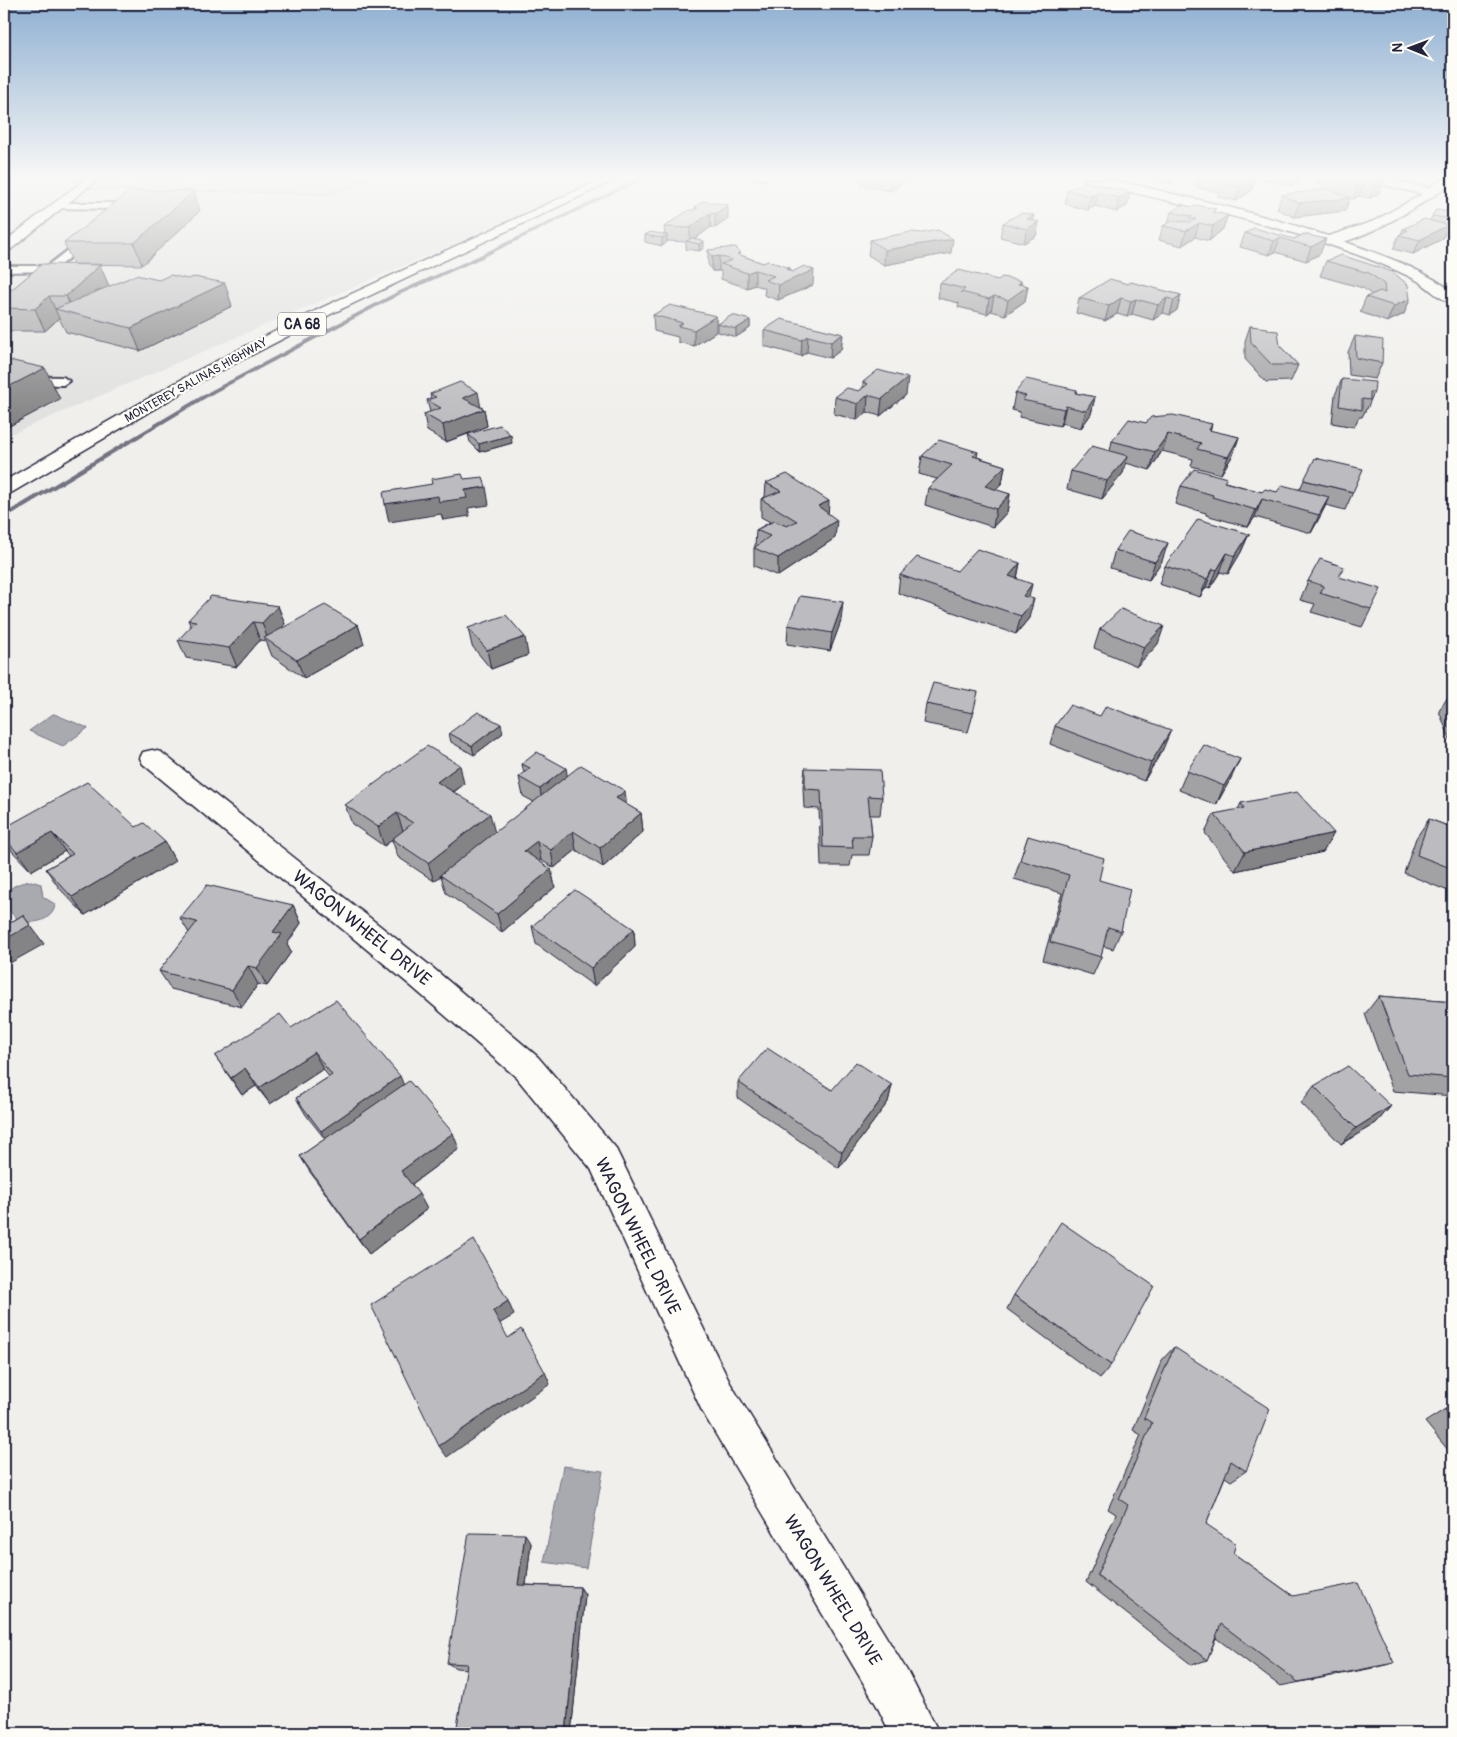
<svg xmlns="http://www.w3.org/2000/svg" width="1457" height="1737" font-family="Pangolin,sans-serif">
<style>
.built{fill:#e0e0df}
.green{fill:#d2d1d1;stroke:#7a7a86}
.water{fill:#a9a9b0;stroke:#737381}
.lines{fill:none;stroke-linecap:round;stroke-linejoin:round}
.stream{fill:#737381;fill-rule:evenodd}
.service-casing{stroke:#22223b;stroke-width:4}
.minor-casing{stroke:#22223b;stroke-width:3}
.tertiary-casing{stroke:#22223b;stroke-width:3}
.trunk-casing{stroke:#22223b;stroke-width:3}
.service{fill:#fdfcf7;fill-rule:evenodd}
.minor{fill:#fdfcf7;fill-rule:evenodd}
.tertiary{fill:#fdfcf7;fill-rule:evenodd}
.trunk{fill:#fdfcf7;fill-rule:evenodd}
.wall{fill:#a2a2a5;stroke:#22223b}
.shaded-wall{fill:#848486;stroke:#22223b}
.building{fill:#bcbcc0;stroke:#22223b}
.labels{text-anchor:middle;stroke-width:4.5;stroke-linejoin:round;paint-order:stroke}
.far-street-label{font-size:12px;fill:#22223b;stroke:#fdfcf7}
.shield{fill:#fdfcf7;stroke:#646373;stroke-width:1}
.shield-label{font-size:14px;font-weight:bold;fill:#22223b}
.near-street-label{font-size:18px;fill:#22223b;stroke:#fdfcf7}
</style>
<rect width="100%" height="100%" fill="#f0efec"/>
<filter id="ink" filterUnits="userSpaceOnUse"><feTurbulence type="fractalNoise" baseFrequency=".02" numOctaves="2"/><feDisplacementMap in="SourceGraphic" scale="10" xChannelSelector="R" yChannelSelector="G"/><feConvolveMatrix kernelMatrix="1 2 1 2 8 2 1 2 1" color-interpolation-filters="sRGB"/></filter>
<g filter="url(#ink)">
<path class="built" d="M4,179H605L4,437Z"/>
<path class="green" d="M104,179H371L329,194L89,189Z"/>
<path class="water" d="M53,714H54L88,728L63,746L29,731Z
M31,881L41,884L43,897L55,904C54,921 31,926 18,919C13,915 7,909 4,904C4,888 17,883 31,881Z
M563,1466L603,1471L586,1568L544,1562Z"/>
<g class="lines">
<path class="stream" d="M637,179H643L482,258L399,295L214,393L4,519V514L210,391L395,293L478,256Z"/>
<defs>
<path id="service" d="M57,203H126L131,206L117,217L112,214L117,209L54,208V204Z
M91,232L94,233V237L54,271L4,272V266H47Z
M4,376L63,377L69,381L63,385L4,384Z"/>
<path id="minor" d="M1364,179H1386L1429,188L1443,179H1453V182C1431,199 1353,249 1326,243L1325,240L1326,237L1374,221L1422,194L1366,181Z
M152,750L161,752L433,968L538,1057L615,1147L730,1383L909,1674L939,1733H890L877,1706L702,1411L591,1169L516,1077L411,986L143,764L140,758L143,752Z"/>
<path id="tertiary" d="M85,179H98L9,251L4,252V242Z
M1084,179C1117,178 1150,189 1182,196C1244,210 1305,227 1365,249C1395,260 1427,272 1453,292V303C1441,301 1429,288 1418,281C1390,266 1359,255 1330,245C1250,217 1168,202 1086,181Z"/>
<path id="trunk" d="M602,179H617L333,313L205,379L11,493L4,495V481L193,373L323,307Z"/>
</defs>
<use href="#service" class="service-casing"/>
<use href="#minor" class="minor-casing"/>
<use href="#tertiary" class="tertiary-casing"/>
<use href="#trunk" class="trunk-casing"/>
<use href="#service" class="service"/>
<use href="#minor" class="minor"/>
<use href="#tertiary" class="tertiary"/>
<use href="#trunk" class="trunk"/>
</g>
<path class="wall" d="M753,179H768L764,181Z
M862,179H911L907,181L900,180V185L890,191L861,185Z
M1154,179H1178L1170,183Z
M1198,179H1255L1251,191L1236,201L1218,197L1219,192L1195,187Z
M1260,179H1293L1300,181L1291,186Z
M1318,179H1380L1384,180L1379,193L1370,198L1359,196L1353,199H1350L1345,211L1294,217L1277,209L1282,195L1323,190L1324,185L1316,184Z
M1067,190L1130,192L1127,206L1116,212L1095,206L1088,210L1065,204Z
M703,201L728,219L715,228L711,227L695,239L704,248L699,251L686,249V242L667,241V242L662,246L645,242V235H665L664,227L694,210H695V207Z
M1453,206V234L1445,233L1442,239L1413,254L1393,249L1399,235L1401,234L1403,229L1430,220L1436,210L1450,212Z
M200,211L142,265L73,264L64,243Z
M1171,212H1214L1223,229L1209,241L1195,237L1182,246L1159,240L1163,226L1168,223Z
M1033,221L1039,222L1036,236L1024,243L1000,237L1003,223Z
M1245,233L1294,239L1304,234L1320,254L1306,261L1275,252L1269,255L1240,247Z
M870,240L951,253L884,265L868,255Z
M708,250L740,255L763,263L790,268V271L813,285L778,300L764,295L765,288L755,285L747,288L721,279V271H712L708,264Z
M1326,261L1393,272L1410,299L1404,314L1387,322L1360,312L1366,297L1372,295L1363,288L1320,276Z
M998,280L1021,281V284L1028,286L1025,301L1005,315L991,311L987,314L958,307L959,303L938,298L940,283Z
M1128,284L1181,295L1177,310L1170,315L1163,313L1153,320L1132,314L1127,317L1117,314L1105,321L1076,313L1079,298Z
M108,286L232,306L140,351L66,332L59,318L45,331H6L4,326V301L6,300L4,296Z
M653,315L716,316V332L694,346L678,342V337L654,331Z
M750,320V328L736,337L718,332V324Z
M1250,326L1268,330L1280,346L1298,365L1291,381L1266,382L1245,359V341Z
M764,330L843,334L841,350L830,358L807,352L801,356L764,346Z
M1355,336L1382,363L1375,379L1349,375L1348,352Z
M1342,379L1374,392L1367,409H1366L1362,417H1359L1354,427L1332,423L1335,395Z
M863,382L906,395L880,416L867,412L857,420L834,414L835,397L859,391L863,388Z
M1077,390L1076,393L1095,397L1091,414L1081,428L1062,423L1060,426L1019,417L1020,412L1012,410L1015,393Z
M430,394L481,407L484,409L487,426L468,433L512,443L480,452L470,442L468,434L446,442L427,431L424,414L430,412L427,400L431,399Z
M1146,423L1212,424L1210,431L1239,437L1233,455L1221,474L1191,466L1193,459L1162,451L1150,470L1126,463L1123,473L1102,499L1067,489L1071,471L1110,451L1112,441Z
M978,452L977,457L1005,466L1002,483L995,490L1010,494L1007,512L993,527L925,505L928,488L937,479L919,474L922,456Z
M1304,480L1353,492L1345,510L1326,505L1311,533L1255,517L1248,527L1206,515V513L1175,504L1181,486L1225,482L1262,492H1277L1300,489Z
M766,483L828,514L835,538L778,576L754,566V548L755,546L756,530L770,522L761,517V499L765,497Z
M1249,534L1241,552L1228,574L1220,572L1210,588L1206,587L1200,597L1159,584L1165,566Z
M1115,550L1162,561L1149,580L1110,568Z
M1020,563L1017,579L1029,598V618L1016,634L898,593L900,575L957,571Z
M1339,577L1371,609L1362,627L1311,612L1315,604L1300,600L1308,581Z
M278,606L285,624L280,629L358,625L364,644L304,678L272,656L266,641L260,640L237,667L186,658L178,640L191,627L188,620Z
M841,621L830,651L787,644L788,625Z
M468,628L528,655L491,669L472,646Z
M1100,629L1158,644L1137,666L1094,648Z
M1451,692L1453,693V747L1439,711Z
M926,704L974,711L968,732L923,723Z
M1055,726L1163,749L1144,781L1050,744Z
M449,733H503L474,755L451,742Z
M1240,759L1231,778L1216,805L1179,790L1187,771Z
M522,764L567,776L627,805L641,813L643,832L603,867L576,850L554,868L541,860L539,861L551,869L555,887L502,932L446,893L441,876L434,881L398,857L392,840L384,846L352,824L345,805L464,784L454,792L495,833L534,802L523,796L519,777L524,774Z
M805,768L882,797L880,815H870L872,836L869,855H852L850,866H821L819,809L804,808L803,787Z
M1241,803L1334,833L1323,852L1235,871L1205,833L1214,814L1238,810Z
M1429,819L1453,828V893L1404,873L1416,838Z
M136,827L165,842L175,861L85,915L59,888L46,869L69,856L65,851L31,871L11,850L4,840V828Z
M1028,836L1099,880L1121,931L1113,949L1103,946L1101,957L1093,975L1043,960L1062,893L1014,879Z
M293,905L301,923L287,944L291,952L267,986L258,984L242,1007L171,989L159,971L189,933L180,918Z
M532,926L634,929L635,947L594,986L536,944Z
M1379,996L1453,1002V1096L1393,1091L1365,1014Z
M291,1028L404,1085L459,1149L412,1184L427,1209L369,1254L310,1172L300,1156L325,1139L306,1115L296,1098L329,1077L323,1069L270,1104L256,1086L242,1095L215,1056Z
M738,1082L832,1090L892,1085L888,1102L839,1168L738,1098Z
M1314,1086L1391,1106L1376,1123L1341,1144L1301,1103Z
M1014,1295L1111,1365L1100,1378L1007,1309Z
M1174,1347L1246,1471L1231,1481L1225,1477L1206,1524L1233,1553L1293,1596L1394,1663L1373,1668L1280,1686L1216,1638L1207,1660L1192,1665L1086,1582L1116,1514L1108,1509L1141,1435L1133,1430L1162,1360Z
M1453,1404V1456L1425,1422Z
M531,1543L526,1585L580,1587L585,1595L571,1733H456L467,1669L456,1668L447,1663Z"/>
<path class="shaded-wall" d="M891,179H900V185L890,191Z
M1171,179H1178L1170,183Z
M1253,179H1255L1251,191L1236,201L1240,187Z
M1293,179H1301L1300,181L1291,186Z
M1384,180L1379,193L1370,198L1375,184Z
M1364,182L1359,196L1353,199L1358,186Z
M194,191L200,211L142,265L134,243Z
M1130,192L1127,206L1116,212L1119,198Z
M1098,193L1095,206L1088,210L1091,196Z
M1350,198L1345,211L1294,217L1299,203Z
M728,205V219L715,228V214Z
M710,213L711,227L690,242V228Z
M1034,215L1032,226L1039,222L1036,236L1024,243L1027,229V219Z
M1228,215L1223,229L1209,241L1213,226Z
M1199,223L1195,237L1182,246L1186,231Z
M1448,225L1442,239L1413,254L1420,240Z
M667,235V242L662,246V238Z
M1280,238L1275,252L1269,255L1274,241Z
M953,239L951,253L884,265L885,250Z
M1326,239L1320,254L1306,261L1311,247Z
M704,241V248L699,251V244Z
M719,256V271H712V257Z
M100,265L109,286L73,314L66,296Z
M790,268L789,280L814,270L813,285L778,300L779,285L786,269Z
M755,270V285L747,288V273Z
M1021,281L1019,292L1028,286L1025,301L1005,315L1008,300L1018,284Z
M225,283L232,306L140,351L131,328Z
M1181,295L1177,310L1170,315L1174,300Z
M49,296L59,318L45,331L35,309Z
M994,296L991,311L987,314L989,299Z
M1121,298L1117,314L1105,321L1109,306Z
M1167,298L1163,313L1153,320L1158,305Z
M1136,299L1132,314L1127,317L1131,301Z
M1410,299L1404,314L1387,322L1394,306Z
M716,316V332L694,346V330Z
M750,320V328L736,337V329Z
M843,334L841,350L830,358L831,342Z
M808,336L807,352L801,356L802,340Z
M45,368L60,399L4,429V389Z
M908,378L906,395L880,416L882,399Z
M478,392L481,408L463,398Z
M868,395L867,412L857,420L858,404Z
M1095,397L1091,414L1081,428L1086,411Z
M1066,406L1062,423L1060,426L1064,409Z
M484,409L487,426L446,442L443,425Z
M1168,434L1162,451L1150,470L1155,452Z
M511,435L512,443L480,452L479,444Z
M1239,437L1233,455L1221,474L1228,457Z
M1128,456L1123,473L1102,499L1107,481Z
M1005,466L1002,483L982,504L985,486Z
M486,487L489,505L468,508L470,516L443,520L441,514L389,522L385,504Z
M1010,494L1007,512L993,527L996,509Z
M1329,497L1321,515L1311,533L1319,515Z
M1262,499L1255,517L1248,527L1256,510Z
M829,501L828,519L818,506Z
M837,520L835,538L778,576V558Z
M1249,534L1241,552L1228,574L1235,556Z
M1168,543L1162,561L1149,580L1155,562Z
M1227,553L1220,572L1210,588L1217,570Z
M1020,563L1016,581L1009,576Z
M1213,569L1206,587L1200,597L1207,579Z
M1032,584L1028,602L1023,596Z
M1034,599L1029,618L1016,634L1021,616Z
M843,602L841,621L830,651L832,633Z
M278,606L285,624L270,641L268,640L262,623Z
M253,622L260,640L237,667L229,648Z
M358,625L364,644L304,678L297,660Z
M1164,626L1158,644L1137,666L1144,647Z
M525,637L528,655L491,669L487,650Z
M501,724L503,733L474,755L472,746Z
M1171,730L1163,749L1144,781L1151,763Z
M1240,759L1231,778L1216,805L1224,786Z
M460,765L464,784L442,800L437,782Z
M566,768L569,786L543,808L540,789Z
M625,791L627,809L616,798Z
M397,813L403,831L384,846L378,827Z
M641,813L643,832L603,867L600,848Z
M490,814L495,833L434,881L428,863Z
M573,831L576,850L554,868L551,850Z
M52,833L65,851L31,871L17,852Z
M1334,833L1323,852L1235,871L1245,852Z
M537,841L541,860L528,870L524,851Z
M165,842L175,861L85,915L72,897Z
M551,869L555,887L502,932L497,914Z
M293,905L301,923L287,944L291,952L267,986L257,968L273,932Z
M23,915L44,944L10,963L4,956V926Z
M634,929L635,947L594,986L591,968Z
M248,966L258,984L242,1007L232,990Z
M314,1052L323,1069L270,1104L259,1088Z
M245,1068L256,1086L242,1095L231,1078Z
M400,1076L407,1093L331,1147L321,1131Z
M892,1085L888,1102L839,1168L842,1152Z
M1391,1106L1376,1123L1341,1144L1356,1128Z
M453,1133L459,1149L409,1186L401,1171Z
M419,1194L427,1209L369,1254L359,1239Z
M508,1301L514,1315L499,1324L493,1311Z
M545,1372L550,1384L447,1457L439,1446Z
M525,1534L531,1543L525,1593L518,1585Z
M580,1587L585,1595L571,1733H566Z"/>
<path class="building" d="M1224,179H1253L1240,187L1222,183L1228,180Z
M1327,179H1380L1384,180L1375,184L1364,182L1358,186L1326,180Z
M1086,182L1130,192L1119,198L1098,193L1091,196L1067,190Z
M1329,189L1350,198L1299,203L1282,195Z
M131,190L194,191L134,243H64Z
M703,201L728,205L715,214L710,213L690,228L664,227L689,210H694L698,208L695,207Z
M1181,205L1194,207L1197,205L1216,209L1212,212L1228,215L1213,226L1199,223L1186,231L1163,226L1172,221L1191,222L1196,219L1189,218L1192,216L1171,212Z
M1436,210L1453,213V219L1432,216Z
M1021,213L1034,215L1027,219L1039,222L1027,229L1003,223Z
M1424,219L1448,225L1420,240L1399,235L1408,230L1403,229Z
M1254,228L1294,239L1304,234L1326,239L1311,247L1280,238L1274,241L1245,233Z
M938,230L953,239L885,250L870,240L911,232L922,233Z
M650,232L667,235L662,238L645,235Z
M692,238L704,241L699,244L686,241Z
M736,247L740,254H737L763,263L768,261L790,268L786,269L792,272L804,266L814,270L779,285L765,280L774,276L755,270L747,273L721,264L732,260L719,256L712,257L708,250Z
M1341,255L1393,272L1408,285L1410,299L1394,306L1366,297L1380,291L1385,293L1384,284L1369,273L1326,261Z
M42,264L100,265L66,296H49L35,309L4,308V301L10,296H4Z
M959,270L998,280L1002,277L1021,281L1018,284L1028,286L1008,300L994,296L989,299L961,292L965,289L940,283Z
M136,275L159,280L170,275L188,279L194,277L225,283L131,328L55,309Z
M1110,279L1128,284L1131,282L1181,295L1174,300L1167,298L1158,305L1136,299L1131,301L1121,298L1109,306L1079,298Z
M670,305L716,316L694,330L678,326L683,323L653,315Z
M732,315L750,320L736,329L718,324Z
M781,319L843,334L831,342L808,336L802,340L764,330Z
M1250,326L1268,328V330L1278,331L1280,346L1298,365H1272L1251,343Z
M1355,336L1383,340L1382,363L1356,358Z
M4,359L45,368L4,389Z
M878,370L908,378L882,399L868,395L858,404L835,397L847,388L859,391L868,384L863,382Z
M1026,379L1077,390L1075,393L1095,397L1086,411L1066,406L1064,409L1022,400L1026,396L1015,393Z
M1342,379L1375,382L1374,392H1370V400L1362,399V410L1339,406Z
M460,382L478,392L463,398L484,409L443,425L424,414L441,408L427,400L436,397L430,394Z
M1173,415L1212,424L1209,430L1239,437L1228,457L1197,449L1201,443L1168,434L1155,452L1112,441L1129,419L1146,423L1151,417Z
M500,425L511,435L479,444L468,434Z
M939,440L978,452L973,456L1005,466L985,486L1010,494L996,509L928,488L952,465L922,456Z
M1092,446L1128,456L1107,481L1071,471Z
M1315,458L1363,469L1353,492L1304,480Z
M1194,469L1227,478L1224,482L1262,492L1265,489L1277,492L1282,485L1329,497L1319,515L1262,499L1256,510L1212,497L1213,495L1181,486Z
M462,474L464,479L483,477L486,487L465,490L467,498L439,502L438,496L385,504L383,492L432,484L431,479Z
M787,474L829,501L818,506L837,520L778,558L754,548L770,536L756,530L774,521L787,526L797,521L761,499L781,491L766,483Z
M1198,519L1249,534L1235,556L1227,553L1217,570L1213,569L1207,579L1165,566Z
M1128,531L1168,543L1155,562L1115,550Z
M977,549L1020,563L1009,576L1032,584L1023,596L1034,599L1021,616L900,575L917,557L957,571Z
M1320,559L1344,567L1339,577L1381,589L1371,609L1320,593L1324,586L1308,581Z
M211,596L278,606L262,623L253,622L229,648L178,640L196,621L188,620Z
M800,596L843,602L832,633L788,625Z
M325,605L358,625L297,660L264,638Z
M1121,609L1164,626L1144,647L1100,629Z
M506,615L525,637L487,650L468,628Z
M933,683L978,692L973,713L926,704Z
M1070,705L1100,716L1106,706L1171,730L1151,763L1055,726Z
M478,712L501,724L472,746L449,733Z
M1204,745L1240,759L1224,786L1187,771Z
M427,746L460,765L437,782L490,814L428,863L392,839L413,823L397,813L378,827L345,805Z
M537,752L566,768L540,789L519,777L530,768L522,764Z
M581,765L625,791L616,798L641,813L600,848L573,831L551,850L537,841L524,851L551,869L497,914L440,875Z
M805,768L880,770L882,797L868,796L872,836H852L853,848L823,847L821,790L805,789Z
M87,782L136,827L144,823L165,842L72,897L46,869L73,854L52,833L17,852L4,838V828Z
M1297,792L1334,833L1245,852L1214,814L1244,808L1241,803Z
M1429,819L1453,828V869L1417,855Z
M1028,836L1104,858L1099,880L1130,889L1121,931L1108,927L1101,957L1050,942L1069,875L1020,860Z
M207,885L293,905L273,932L282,934L257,968L248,966L232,990L159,971L197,922L180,918Z
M575,890L634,929L591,968L532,926Z
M23,915L30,925L4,940V926Z
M1379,996L1453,1002V1078L1408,1074Z
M336,1000L400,1076L321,1131L296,1098L332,1075L314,1052L259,1088L245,1068L231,1078L215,1056L280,1014L291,1028Z
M767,1048L832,1090L856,1062L892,1085L842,1152L738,1082Z
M1348,1066L1391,1106L1356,1128L1314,1086Z
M409,1081L453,1133L401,1171L419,1194L359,1239L300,1156Z
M1061,1222L1154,1286L1111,1365L1014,1295Z
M474,1240L508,1301L493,1311L508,1338L521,1329L545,1372L439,1446L371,1305Z
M1174,1347L1270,1409L1246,1471L1231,1461L1206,1524L1236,1544L1233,1553L1293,1596L1358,1583L1394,1663L1298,1682L1221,1624L1207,1660L1097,1575L1128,1505L1119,1499L1152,1423L1144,1418Z
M1453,1405V1420L1445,1410Z
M469,1533L525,1534L518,1585L580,1587L566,1733H456L467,1664L447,1663Z"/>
</g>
<linearGradient id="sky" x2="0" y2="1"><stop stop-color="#8fb0d2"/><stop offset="0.42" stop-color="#f8f8f6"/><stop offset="1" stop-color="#f8f8f6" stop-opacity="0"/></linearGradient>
<rect width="1457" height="422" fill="url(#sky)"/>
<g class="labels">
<g class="far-street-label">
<text transform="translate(196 380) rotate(-29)" y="4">MONTEREY SALINAS HIGHWAY</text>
</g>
<rect class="shield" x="278" y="312.5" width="48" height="23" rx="4"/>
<g class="shield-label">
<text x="302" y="329">CA 68</text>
</g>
<g class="near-street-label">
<text transform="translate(362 928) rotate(39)" y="6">WAGON WHEEL DRIVE</text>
<text transform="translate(638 1236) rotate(64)" y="6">WAGON WHEEL DRIVE</text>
<text transform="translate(833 1590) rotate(59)" y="6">WAGON WHEEL DRIVE</text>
</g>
</g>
<rect width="1457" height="1737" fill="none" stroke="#fdfcf7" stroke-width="20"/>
<rect x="10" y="10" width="1437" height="1717" fill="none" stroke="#22223b" stroke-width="2" filter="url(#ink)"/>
<g transform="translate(1410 48) rotate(271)" stroke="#fdfcf7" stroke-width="4" paint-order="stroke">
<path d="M0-4L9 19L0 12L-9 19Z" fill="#22223b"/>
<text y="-8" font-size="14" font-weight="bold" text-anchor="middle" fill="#22223b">N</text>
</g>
</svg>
